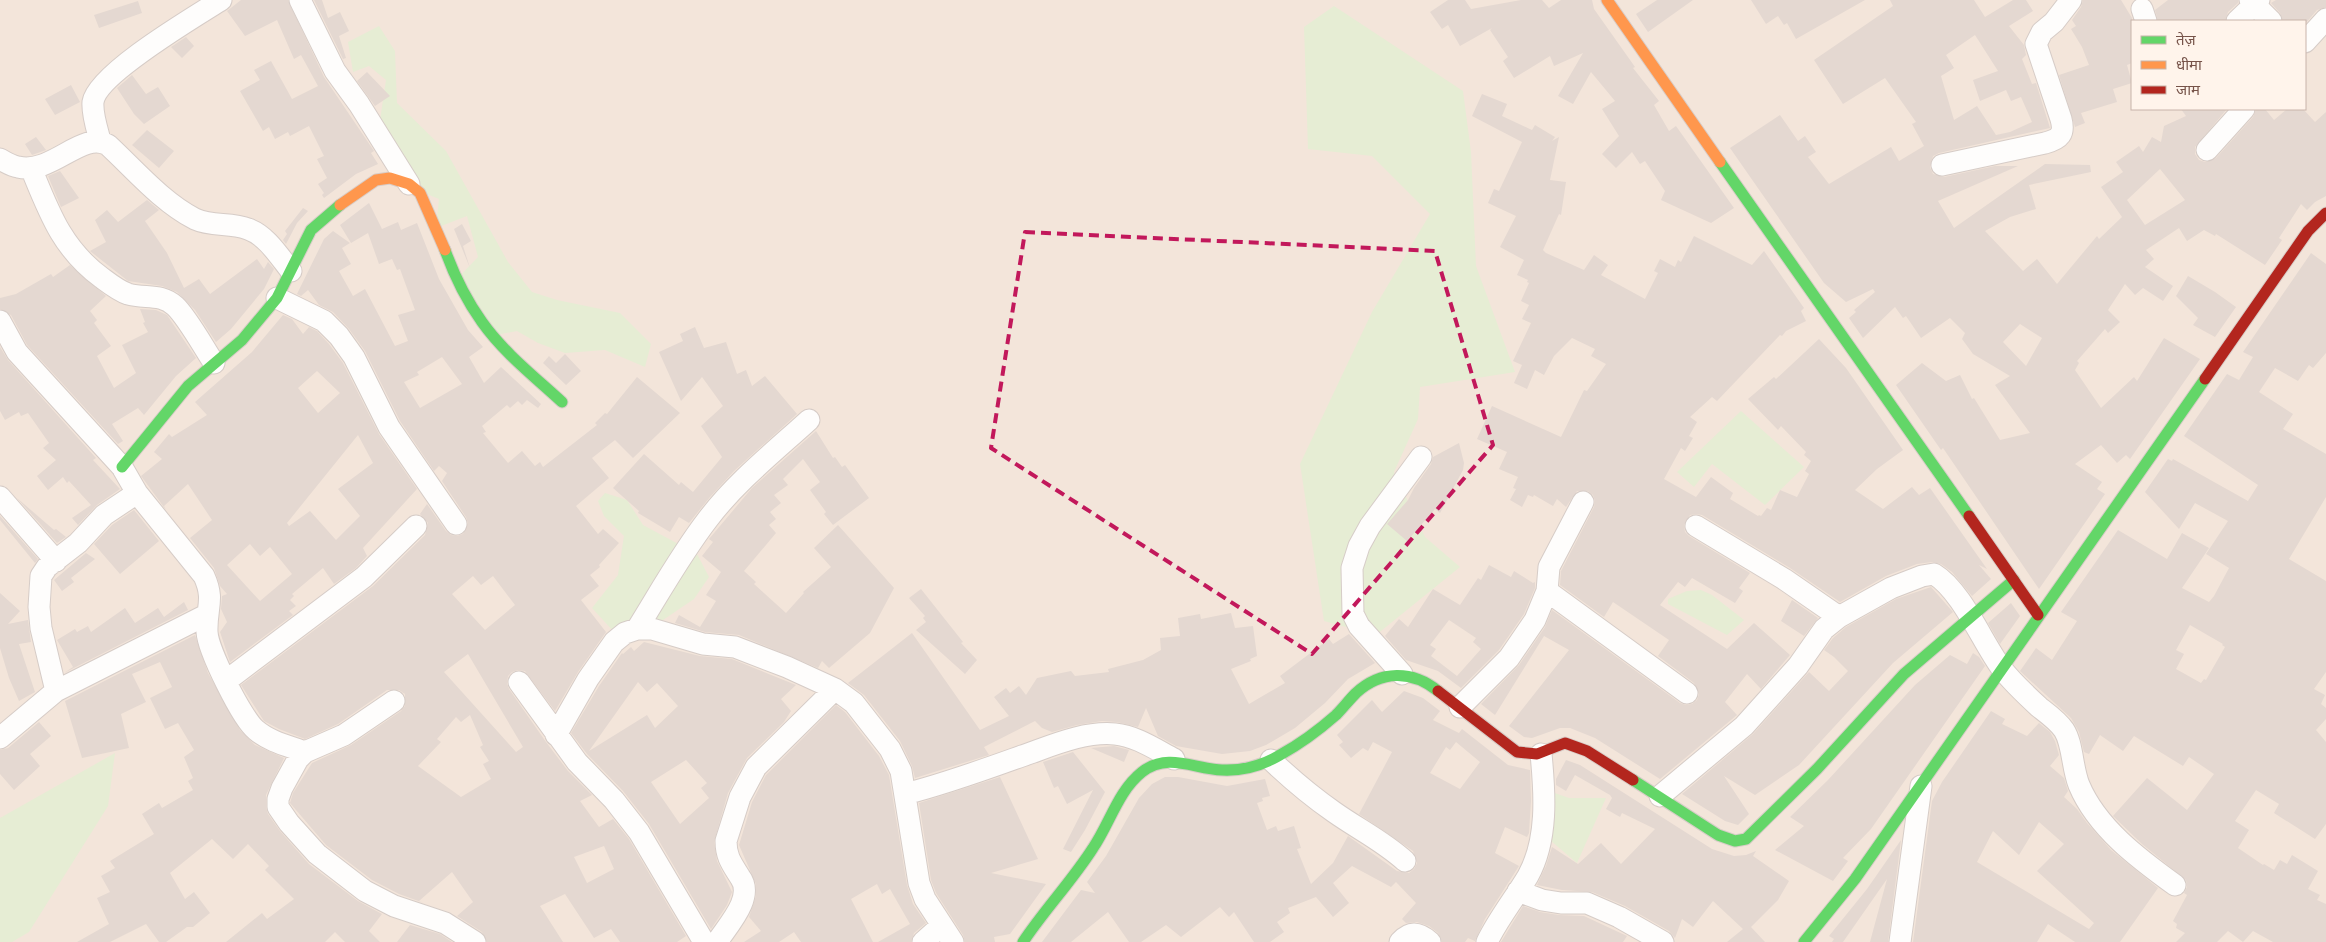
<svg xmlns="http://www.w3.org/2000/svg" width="2326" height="942" font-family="Mulish,'Noto Sans Devanagari',sans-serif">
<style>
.residential{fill:#f3e5da;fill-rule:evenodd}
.green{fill:#e6edd4}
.building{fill:#e4d8d1;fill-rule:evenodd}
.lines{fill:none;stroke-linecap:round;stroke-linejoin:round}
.street-casing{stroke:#d6ccc7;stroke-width:23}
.fast-casing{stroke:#d8cdc8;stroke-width:13}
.slow-casing{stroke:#d8cdc8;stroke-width:13}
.jam-casing{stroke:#d8cdc8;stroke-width:13}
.street{stroke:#fefdfc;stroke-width:21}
.fast{stroke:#63d668;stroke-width:11}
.slow{stroke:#ff974d;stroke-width:11}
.jam{stroke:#b3261e;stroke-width:11}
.marked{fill:none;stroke:#c2185b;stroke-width:4;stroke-dasharray:10 6;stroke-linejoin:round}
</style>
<rect width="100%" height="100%" fill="#f7f0ea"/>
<path class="residential" d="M0,0H2326V942H0ZM2132,21H2305V109H2132Z"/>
<path class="green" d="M1334,6L1463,91L1471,152L1476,266L1515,372L1420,387L1418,419L1394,472L1425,537L1460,567L1376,635L1324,621L1300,464L1372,312L1430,214L1372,156L1308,149L1304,27Z
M379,26L395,51L397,103L446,151L508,262L532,292L557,300L620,313L651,344L645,367L605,350L565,353L538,343L517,331L495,335L454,282L478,257L467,216L436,228L439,199L398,182L376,147L386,80L369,66L353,72L348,42Z
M1741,411L1804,467L1765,505L1712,464L1694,487L1677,472Z
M605,493L627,500L643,525L697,554L709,577L694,599L626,645L592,608L618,575L624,536L604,516L598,501Z
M1701,590L1712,595L1744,620L1727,635L1668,604V599L1687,591Z
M115,753L108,806L29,932L12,942H0V818Z
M1552,792L1569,798H1606L1577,863L1544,835Z"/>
<path class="building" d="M241,0H288L324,77L374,151L371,153L378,164L356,174L324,198L322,195L324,193L318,184L327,178L317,159L324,156L309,126L290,136L288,132L275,139L269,127L263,131L240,91L260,80L254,70L271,61L292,99L318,86L301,55L294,59L277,20L245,36L227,11Z
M314,0H322L328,18L340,12L349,31L339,36L346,58L343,59Z
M1448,0H1465L1471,9L1521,0H1542L1549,8L1561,0H1592L1594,9L1635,67L1633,68L1659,101L1654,105L1669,131L1676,126L1734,208L1711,223L1661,200L1665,191L1645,161L1640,164L1632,152L1616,168L1602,154L1619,136L1602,109L1615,101L1591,72L1573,104L1558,96L1583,53L1554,66L1550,56L1514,78L1503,61L1508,57L1490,30L1492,28L1460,46L1448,25L1442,29L1430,12Z
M1657,0H1693L1648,32L1636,14Z
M1751,0H1865L1796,39L1787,23L1784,25L1778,16L1766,24Z
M1890,0H1974L1985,17L2013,0H2026L2033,11L2009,26L2024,45L2026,55L2022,59L2032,84L2036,83L2050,128L1939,153L1933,156L1930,167L1933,174L1944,177L1995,166H2018L1938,201L1954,228L2045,164L2090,165L2091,172L2029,185L2036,209L2010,217L1985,231L2023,271L2037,259L2057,284L2097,236L2099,239L2122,217L2101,187L2123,172L2116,162L2139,146L2143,152L2152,137L2161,142L2164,126L2186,116L2181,109H2227L2195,147V154L2199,160L2205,162L2216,158L2253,117L2256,109H2265L2274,120L2287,109H2303L2315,122L2326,112V196L2315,202L2307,210L2301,204L2279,238L2282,240L2265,265L2216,234L2215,236L2204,230L2187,241L2179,228L2146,250L2154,259L2145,267L2173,286L2163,301L2143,288L2135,295L2125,284L2108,310L2120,322L2108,333L2105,329L2077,361L2079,363L2075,370L2101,408L2134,377L2137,381L2164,338L2200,359L2130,459L2126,455L2117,463L2101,445L2075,464L2102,482L2097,489L2105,494L2039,589L1943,448L1941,450L1896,385L1922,363L1946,381L1960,375L1972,399L1974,398L2000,440L2030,433L1995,385L2010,376L1973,354L1962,339L1965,333L1950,318L1921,338L1906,316L1903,318L1895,307L1863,338L1849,318L1856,312L1854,310L1875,292L1873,289L1846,302L1824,283L1730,148L1780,115L1798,141L1805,136L1816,152L1808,157L1829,184L1891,147L1899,161L1924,146L1912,124L1916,122L1885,78L1843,104L1814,60L1893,6ZM1975,35L1998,71L1973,80L1980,101L2006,90L2011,101L2021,97L2032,122L2010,132L1996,135L1977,106L1954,120L1941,76L1954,68L1946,55ZM2160,169L2185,200L2145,225L2127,200ZM2020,324L2042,338L2026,366L2003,342Z
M2083,0H2121L2132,18V63L2127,65L2132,83L2113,89L2117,102L2081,113L2085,123L2075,127L2059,75L2089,65L2082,47L2071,29L2076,26L2072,20L2081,7Z
M2168,0H2238V3L2228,12L2225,21H2158L2155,10Z
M2276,0H2326V7L2317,10L2305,24V21H2283L2280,13L2271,3Z
M138,1L142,13L99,28L94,15Z
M186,37L194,46L182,58L171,47Z
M367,72L390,96L375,106L357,81Z
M132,75L146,94L158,87L170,106L144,124L134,114L117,88Z
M71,85L80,102L55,115L45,99Z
M1482,94L1507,104L1502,116L1532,130L1535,125L1555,137L1552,141L1559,137L1550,180L1566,182L1561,215L1559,214L1543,250L1546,253L1584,270L1594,255L1608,265L1601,275L1645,299L1658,273L1654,271L1660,259L1675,267L1678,260L1681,262L1694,236L1752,265L1764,251L1804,308L1801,311L1806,321L1786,331L1782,336L1780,335L1717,401L1712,397L1690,417L1697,422L1689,436L1693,438L1685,451L1681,448L1664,479L1696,497L1711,477L1733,493L1730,499L1758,516L1759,515L1761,516L1767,508L1771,510L1780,490L1797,497L1809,474L1805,471L1811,461L1804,455L1806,452L1781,426L1778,430L1748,399L1774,377L1776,379L1819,339L1846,368L1903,450L1877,469L1855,490L1883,509L1912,487L1919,495L1930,488L1987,569L1979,565L1991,579L1972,596L1952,572L1941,564L1932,562L1917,564L1886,576L1840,602L1790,568L1702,515L1696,514L1690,515L1684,525L1685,532L1689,536L1750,573L1739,588L1743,591L1735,603L1692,578L1685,587L1678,582L1660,605L1727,649L1754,623L1790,655L1761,689L1747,674L1725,702L1737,715L1660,779L1595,738L1570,728H1560L1532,738L1524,737L1509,726L1569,650L1544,636L1495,715L1481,704L1519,665L1545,627L1552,610L1680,703L1686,705L1692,704L1697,700L1699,694L1694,683L1658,656L1669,640L1613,602L1604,617L1560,585L1561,571L1594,507L1595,501L1593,495L1588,491H1577L1566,507L1557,499L1553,506L1534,495L1533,497L1528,495L1522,507L1510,500L1516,489L1513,488L1518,477L1499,469L1507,452L1477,439L1492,406L1561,437L1584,390L1587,391L1606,364L1591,356L1595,349L1572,338L1554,356L1544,375L1535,370L1527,389L1514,383L1522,365L1513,361L1531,323L1522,319L1529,305L1521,301L1529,283L1527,282L1528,280L1517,275L1524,260L1500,247L1516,216L1488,203L1494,189L1499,191L1522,142L1472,116Z
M147,130L174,151L159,168L132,145Z
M36,137L46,150L32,155L25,144Z
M60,171L79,198L61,207L48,176Z
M147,200L159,210L145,221L167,253L184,288L199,279L210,294L257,259L264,269L268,262L274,269L264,289L231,329L216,342L195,310L177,292L162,286L128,281L90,251L106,242L95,220L107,210L118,222Z
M369,203L382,229L398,222L401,230L417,223L439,279L468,330L483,347L469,357L484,383L501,367L541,404L538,408L527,400L522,405L518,401L510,408L507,405L482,426L486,432L483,433L508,463L522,451L535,466L540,462L543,467L597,425L595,423L605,413L607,414L637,377L680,413L633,458L615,440L592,458L609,478L576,506L598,534L603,529L619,543L599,565L600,567L590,575L599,586L581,600L606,632L578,672L555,711L525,671L518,670L512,672L508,676L507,683L509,689L546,742L568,771L592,795L580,801L599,827L613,819L629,839L686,936L677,942H620L611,929L594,938L565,894L540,906L563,942H487L482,932L457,916L473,902L452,872L419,901L424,903L399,894L372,880L326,845L290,803L293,793L312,763L351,745L401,711L405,706V694L399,690H387L338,724L305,739L279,729L264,721L241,685L373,586L425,535L428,523L420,514L427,504L446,531L451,535L457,536L463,534L468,523L466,517L442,481L447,473L439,466L434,471L400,421L365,351L349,329L333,312L319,305L308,290L301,296L297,294L324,239L333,231L350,243L342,248L351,264L339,271L353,296L365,289L395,346L408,341L398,315L415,310L400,269L397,270L392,259L379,264L368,233L351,243L340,225ZM442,357L462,384L420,408L404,382L419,375L417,372ZM473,576L481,585L493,576L515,605L485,630L452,594ZM468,654L523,747L516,752L444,672ZM470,715L483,745L480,747L489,761L483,764L491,779L461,797L418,766L441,742L437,739L456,717L461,722ZM604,846L614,869L587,883L574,857Z
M303,208L308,211L297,223L286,244L283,240L287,234L285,231Z
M462,224L471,241L463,246L470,268L454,229Z
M2311,253L2326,264V353L2313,368L2309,365L2298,381L2275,368L2259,392L2293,414L2283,429L2326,454V497L2289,559L2326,581V672L2314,689L2325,695L2321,704L2326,708V719L2316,730L2326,742V824L2315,839L2274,813L2279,804L2256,790L2235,821L2249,830L2238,848L2263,865L2264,864L2274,870L2280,860L2287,864L2292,855L2318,871L2308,889L2320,895L2317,900L2326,904V942H2273L2253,931L2243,942L2228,931L2217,942H2176L2185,933L2176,928L2177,924L2173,921L2187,895L2184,893L2187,887L2186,880L2142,844L2113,816L2147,778L2187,810L2214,774L2189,757L2183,766L2134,736L2123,751L2100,735L2089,754L2084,752L2079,732L2071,718L2020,671L2036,648L2052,660L2077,621L2061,612L2118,530L2167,559L2182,533L2209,548L2182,588L2209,602L2214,596L2229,568L2206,554L2228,521L2195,503L2179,529L2145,492L2168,459L2172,461L2173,459L2248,501L2258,485L2184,436L2227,374L2239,380L2253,357L2243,352ZM2190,625L2223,644L2222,645L2225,647L2206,680L2204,679L2201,683L2176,669L2184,654L2176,650Z
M70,265L106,296L90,311L97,320L94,323L111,346L97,356L114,388L136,373L122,345L148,332L143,323L145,322L140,309L156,310L167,315L196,358L176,376L144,415L138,408L112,424L123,441L118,444L27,345L11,315L0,309V298L16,294L51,274L53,277Z
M2188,276L2215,292L2236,307L2215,337L2193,325L2198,318L2176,296Z
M283,315L292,319L303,334L309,327L317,331L329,344L343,363L379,434L417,489L363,548L367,556L356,568L334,584L323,568L292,594L294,596L290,600L296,606L289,611L293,615L230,662L220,632L227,622L221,609L222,596L227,594L220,586L214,568L190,538L212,520L188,484L164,506L166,510L141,476L162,459L154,452L169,434L172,437L207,415L195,402L252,352ZM317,371L340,393L318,413L298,388ZM358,435L373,463L338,489L360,516L336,540L310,511L289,526L287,523ZM250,544L260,556L270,547L292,574L260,601L227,565Z
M695,327L704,348L726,342L737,374L746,370L752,386L765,376L797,414L734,471L710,497L689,523L679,517L670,532L638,513L639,511L613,488L644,454L679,485L681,482L693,492L722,457L701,426L723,406L702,377L681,401L659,352L683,341L680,334Z
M0,347L8,360L96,458L93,460L120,489L97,505L78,525L72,518L91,505L69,481L67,483L63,477L48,490L37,476L56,460L43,448L49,443L28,413L21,416L19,412L5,420L0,411Z
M565,354L581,371L566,385L543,363L549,356L556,363Z
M816,431L833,458L835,457L842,467L845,465L869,498L833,525L824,514L826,512L810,490L820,482L803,459L783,479L788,485L774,495L781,503L770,512L776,519L769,525L776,533L744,571L756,582L754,584L786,613L804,593L803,592L831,567L814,548L838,525L894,588L870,633L829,668L822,661L818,668L739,635L705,632L675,623L679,615L700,627L716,601L706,595L721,572L702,556L713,542L709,539L752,488Z
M1459,443L1464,463L1463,470L1440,513L1435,509L1407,541L1387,524L1408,500L1414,488L1431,464L1433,457Z
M17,498L54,530L56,529L66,537L57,543Z
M134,510L159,541L120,574L94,544L112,525Z
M0,516L38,559L35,563L0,520Z
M86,553L95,559L71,578L74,582L62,591L54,580Z
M1489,565L1511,577L1514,571L1533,583L1535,582V588L1524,614L1499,650L1461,688L1438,671L1406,660L1385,636L1399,619L1408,627L1433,589L1460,605L1478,578L1481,580ZM1449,620L1476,638L1473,642L1481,649L1457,676L1431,656L1436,649L1430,645Z
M1931,587L1953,612L1893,663L1799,765L1755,795L1724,776L1749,814L1738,825L1725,821L1682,794L1753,734L1809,672L1829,691L1848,671L1834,657L1824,650L1833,638L1846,627L1896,599Z
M921,589L963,642L961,643L977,660L965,674L916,630L926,622L923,618L925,616L909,598Z
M0,593L20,611L8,624L28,620L31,642L19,644L35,692L19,701L9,678L0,648Z
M1792,600L1818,618L1804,636L1781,621Z
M184,602L188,610L64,673L73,667L57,640L75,629L77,632L88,626L91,632L125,608L135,623L158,608L164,617Z
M2011,603L2020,616L2000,644L1988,623Z
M1231,613L1235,628L1253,626L1257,656L1250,659L1251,661L1231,669L1249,704L1285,683L1280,676L1329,639L1333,644L1349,634L1375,663L1348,679L1325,703L1295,728L1266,745L1250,751L1222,754L1176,746L1158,736L1146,708L1138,727L1117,722L1102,721L1077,725L1052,732L1042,728L1035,721L984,747L989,755L915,778L912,766L900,741L864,695L848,683L912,633L980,730L1009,716L994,697L1006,688L1010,693L1019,686L1026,695L1037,678L1071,671L1075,676L1109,672L1108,669L1143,660L1161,650L1160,638L1180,636L1178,618L1200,614L1201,619Z
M195,635L208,673L240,730L255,745L284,758L266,795V807L268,814L280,831L309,864L358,901L382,914L369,931L380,942H345L335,932L325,942H226L262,913L267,919L294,899L265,870L269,866L248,844L233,859L212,839L170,873L185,899L194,892L210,913L193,927H187L166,942H159L146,924L110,942H77L109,924L97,898L110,892L101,876L115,868L110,861L154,834L142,814L159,803L162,808L193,790L188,781L193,778L184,757L194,750L178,723L165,729L150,698L172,687L160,662L132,674L146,702L121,714L129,748L82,758L65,701Z
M644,642L700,656L732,659L796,685L781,699L791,711L784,722L747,758L728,793L714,842L717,861L732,892L727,905L711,929L649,824L623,791L587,754L571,733L599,686L622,653L623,654L631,647L634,651ZM638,682L647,692L657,683L678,706L655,728L647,715L589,751ZM686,760L707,783L701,788L709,798L680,824L651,782Z
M1973,653L1979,657L1985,666L1871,829L1843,858L1848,861L1833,881L1775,850L1804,826L1790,817L1828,780L1915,685L1950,655L1967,664Z
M1404,691L1423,698L1440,711L1433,720L1459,733L1462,729L1508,765L1530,770L1531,801L1529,833L1527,837L1505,827L1495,853L1519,866L1485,919L1475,941L1468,938L1465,942H1442L1438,933L1429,926L1417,922L1406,923L1402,919L1416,903L1396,882L1391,887L1352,866L1333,883L1349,903L1333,917L1316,897L1288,908L1290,913L1277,922L1284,932L1270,942H1254L1234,912L1229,917L1220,907L1181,937L1166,925L1141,942H1129L1108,912L1071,942H1042L1081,890L1095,893L1087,882L1106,856L1139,798L1152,784L1165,777H1178L1227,786L1265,779L1270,796L1262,798L1263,801L1257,803L1267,830L1276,826L1278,831L1294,826L1301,848L1297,849L1311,884L1333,863L1348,836L1397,871L1409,873L1414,869L1417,863L1413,851L1359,814L1392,752L1373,742L1368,751L1363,748L1351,758L1339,745L1343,742L1337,735L1372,700L1382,712ZM1456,742L1480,762L1460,789L1430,773L1446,747L1450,750Z
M836,705L845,712L879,756L889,775L907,885L913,904L926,923L914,933L911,942H878L910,924L890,889L882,894L877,884L851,899L873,942H801L794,932L779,942H744L761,931L749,917L756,896V884L739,845L752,802L766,775Z
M1991,711L2005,719L2002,724L2027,736L2039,723L2050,732L2055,741L2059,755L2050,766L2064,778L2068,791L2064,797L2077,809L2087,823L2111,850L2158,888L2120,942H2075L2048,924L2037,942H1913L1932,801L1942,782ZM2039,822L2064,844L2037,871L2094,923L2089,929L1977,862L1993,831L2019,855Z
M39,722L51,736L30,754L40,766L14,790L0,774V750L8,748Z
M1114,746L1129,750L1124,762L1091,748Z
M1073,752L1105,792L1085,830L1071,852L1063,849L1093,790L1067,804L1058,786L1054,788L1043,762Z
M1566,760L1580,765L1712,849L1734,856L1746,855L1756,851L1753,856L1789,881L1778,900L1751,927L1765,942H1727L1743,929L1713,901L1693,927L1682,919L1675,938L1669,931L1625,906L1592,892L1562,890L1537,885L1546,866L1552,847L1578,864L1601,843L1621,864L1655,829L1622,813L1620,817L1606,809L1612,798L1610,795L1575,775L1566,791L1556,785V779Z
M1000,777L1038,859L991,873L1046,884L1010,934L994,937L995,942H965L963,935L936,893L931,880L919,803Z
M1901,840L1888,942H1870L1887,879L1843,942H1832L1834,939L1829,936L1867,889Z
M1523,906L1540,912L1559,915L1584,916L1627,936L1623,942H1501Z
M410,925L440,934L452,942H397Z"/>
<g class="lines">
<defs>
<path id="street" d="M300,0L335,71L359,104L409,184
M2250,0L2271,21
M2142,9L2146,21
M2237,21L2259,0
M2305,42L2326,19
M100,140C97,129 92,114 93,102C97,74 196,16 221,0
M2207,150L2244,109
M0,159C5,162 12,166 18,167C52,175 82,130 108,145C135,170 162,202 195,219C212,227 231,222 248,229C266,235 279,256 291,271
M1942,165L2045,143C2060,139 2065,134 2061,119L2036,44L2042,32L2054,22L2071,0
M31,168C49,212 62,249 102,278C110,284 119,291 128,294C145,299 161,293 175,306C187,317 204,348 214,363
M277,298L324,321L339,336L354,357L389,427L456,524
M0,321L17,352L122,467L137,493L204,576C215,600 206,608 207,632C208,650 242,719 256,730C270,742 289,746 305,752
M0,497L56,561
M1696,526L1784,579L1839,617
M1547,591L1687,693
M637,629C660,592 681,554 708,519C736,482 775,451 809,420
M1402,674L1359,626L1353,614L1352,568L1359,546L1370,526L1421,457
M226,681L364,577L416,526
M519,682L577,762L614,800L639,832L704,942
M56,691L41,628L39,607L41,576L47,567L78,543L104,515L137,493
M394,701L344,735L305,752L298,759L282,788L278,799V807L289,823L317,854L365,891L394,906L445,923L475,942
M1460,707L1509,658L1535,620L1547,591L1549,567L1583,502
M556,735L588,679L614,642L625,633L637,629H652L703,644L735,647L787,667L835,689L854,703L890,749L901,771L919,883L925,899L953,942
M0,738L56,691L208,614
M1271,760C1291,779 1311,796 1334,812C1358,829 1383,841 1405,861
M905,794C945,784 983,770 1022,756C1051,746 1084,731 1115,734C1136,736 1155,749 1174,759
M1660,796L1744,726L1798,666L1824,629L1839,617L1891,588L1922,576L1934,574C1962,591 1982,642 2002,669C2013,683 2026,695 2039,707C2048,714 2058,721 2064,730C2073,744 2072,768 2079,785C2097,828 2139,859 2175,885
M1518,891L1542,900L1561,903H1587L1619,917L1663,942
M717,942C728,925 755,897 740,877C732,864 726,857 726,841L740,797L756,767L835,689
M923,942L942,925
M1400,942C1410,931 1419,932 1430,942
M1487,942C1498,919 1515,898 1528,876C1548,840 1545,794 1541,754
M1900,942L1921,786"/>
<path id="fast" d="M1720,162L1969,516
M445,250C454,275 467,301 482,322C504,353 535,377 562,402
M122,467L188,386L242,340L277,298L311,230L340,205
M1633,780L1718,835L1735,841L1746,839L1817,769L1904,674L2014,580
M1023,942C1045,909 1072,881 1093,848C1110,823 1118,791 1142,772C1168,752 1194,769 1222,770C1242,771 1263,765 1280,755C1300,744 1319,730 1336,715C1343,708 1349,700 1356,693C1381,670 1412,670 1438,691
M1804,942L1855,879L2205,379"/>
<path id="slow" d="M1607,0L1720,162
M340,205L376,180L390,178L409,184L420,193L445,250"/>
<path id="jam" d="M2205,379L2308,231L2326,213
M1969,516L2038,615
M1438,691L1517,752L1537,754L1565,743L1587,751L1633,780"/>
</defs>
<use href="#street" class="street-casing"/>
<use href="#fast" class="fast-casing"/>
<use href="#slow" class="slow-casing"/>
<use href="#jam" class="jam-casing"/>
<use href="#street" class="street"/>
<use href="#fast" class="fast"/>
<use href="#slow" class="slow"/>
<use href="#jam" class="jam"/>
</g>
<path class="marked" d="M1025,232L1435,251L1493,445L1312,654L991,448Z"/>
<rect x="2131" y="20" width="175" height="90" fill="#fff4eb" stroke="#c8b4aa"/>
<rect x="2141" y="36" width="25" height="8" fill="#63d668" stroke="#c8b4aa"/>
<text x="2176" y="45" font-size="15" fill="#765349">तेज़</text>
<rect x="2141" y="61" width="25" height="8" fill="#ff974d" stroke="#c8b4aa"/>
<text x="2176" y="70" font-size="15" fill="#765349">धीमा</text>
<rect x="2141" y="86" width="25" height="8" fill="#b3261e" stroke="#c8b4aa"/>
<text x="2176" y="95" font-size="15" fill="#765349">जाम</text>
</svg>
